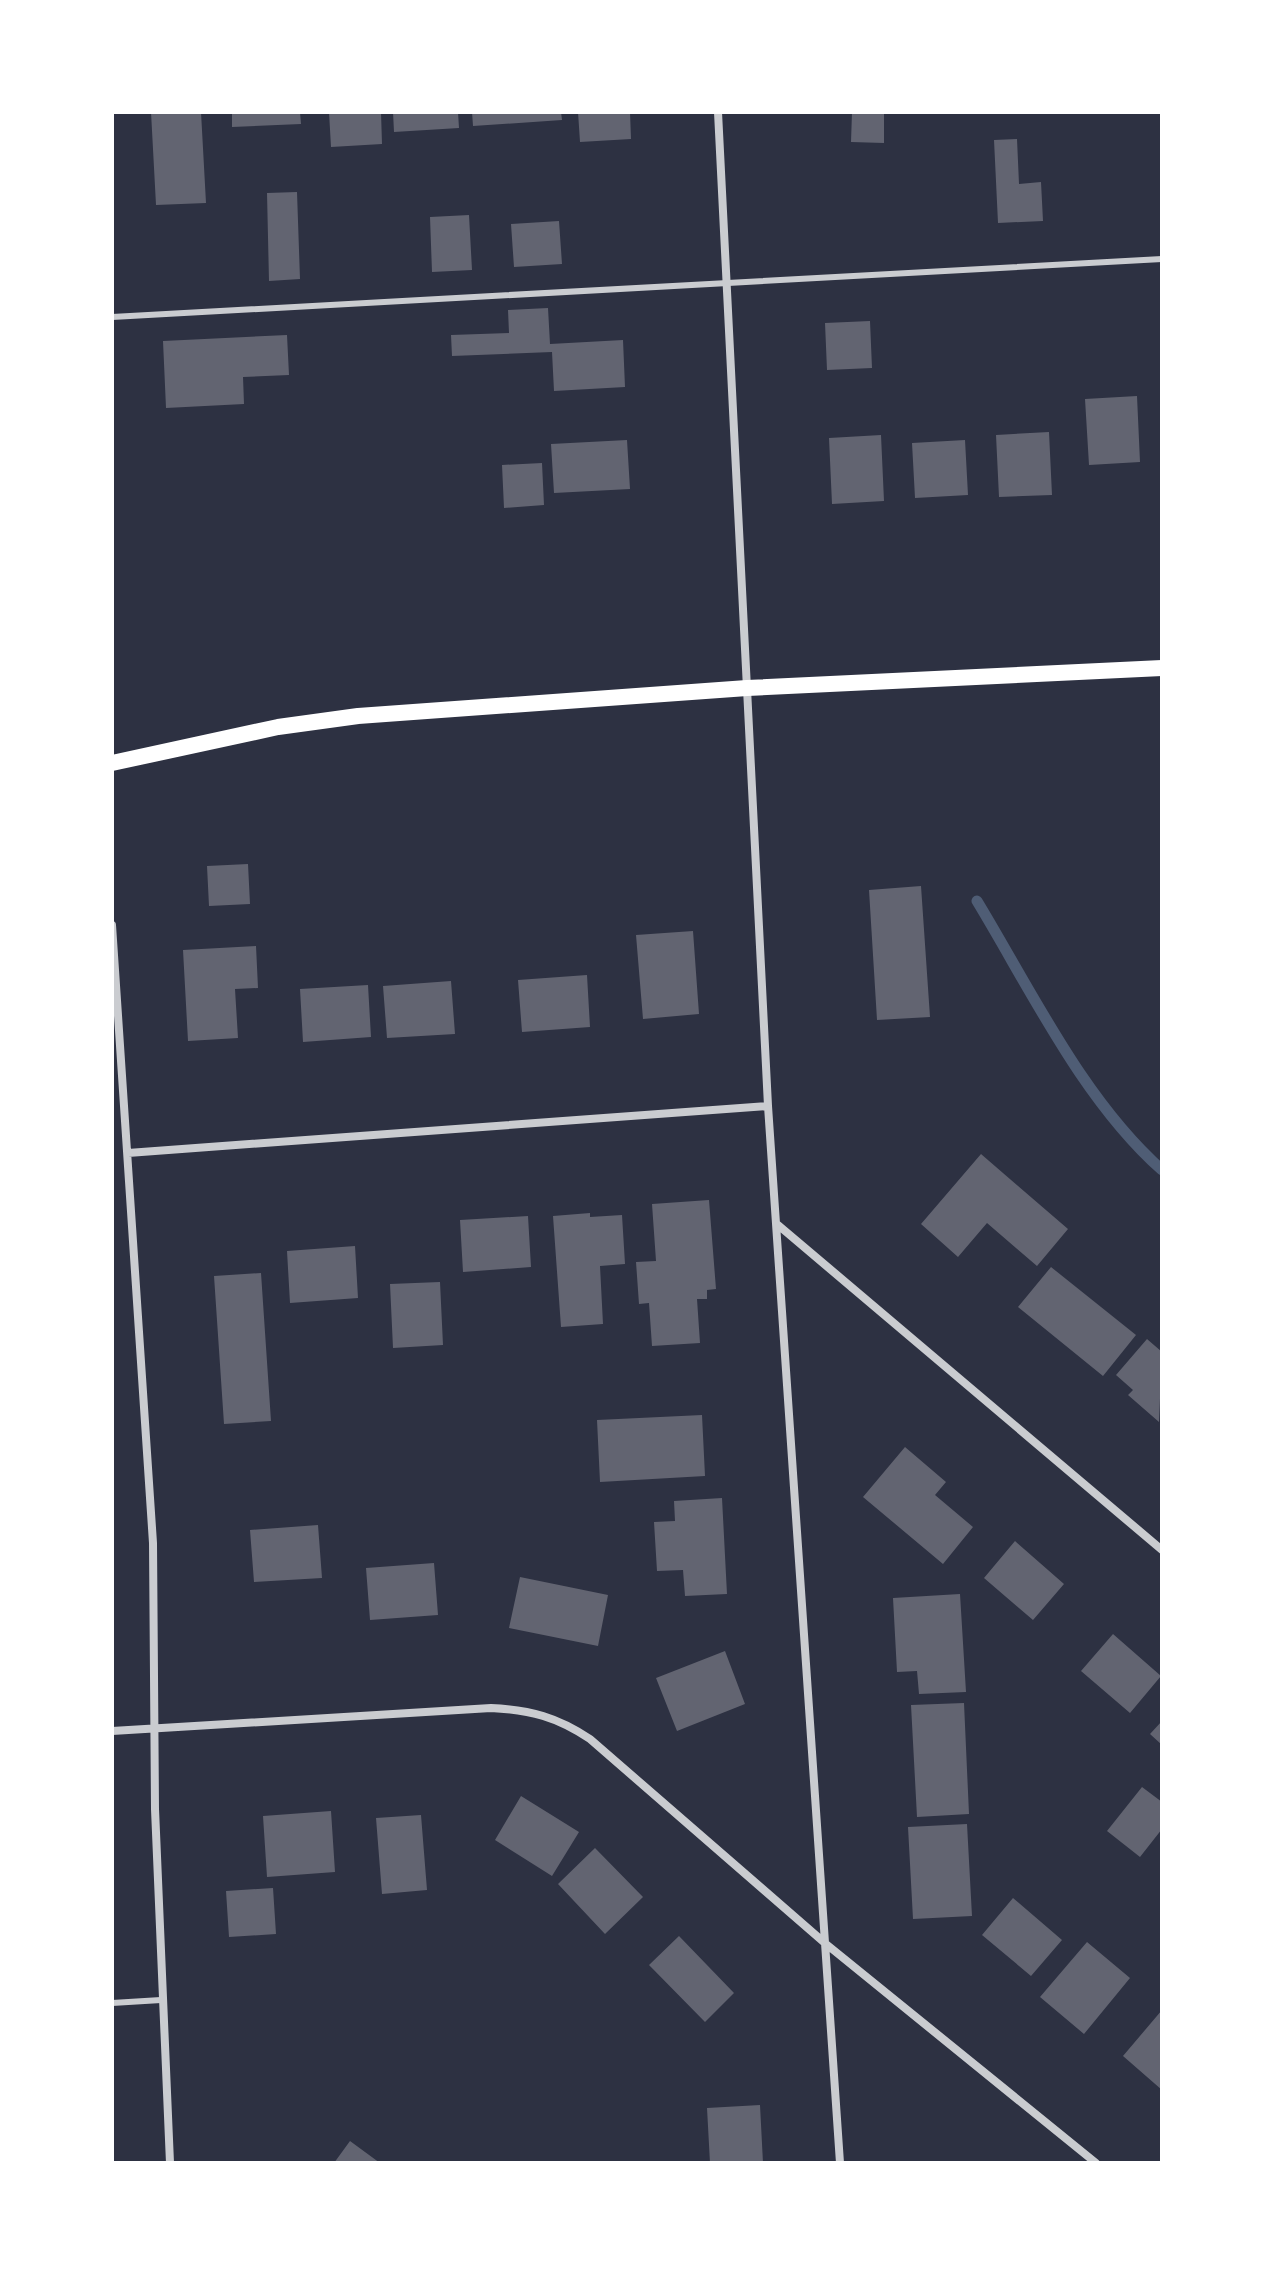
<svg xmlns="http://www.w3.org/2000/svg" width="1274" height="2275" font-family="'Titillium Web',sans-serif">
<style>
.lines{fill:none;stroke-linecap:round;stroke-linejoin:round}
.stream{stroke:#4f5d75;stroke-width:11}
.building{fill:#626471}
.service{stroke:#caccd0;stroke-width:6}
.minor{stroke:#caccd0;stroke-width:8}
.secondary{stroke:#fff;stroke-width:16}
</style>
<rect width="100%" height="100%" fill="#2d3142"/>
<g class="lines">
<path class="stream" d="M977,901C1031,990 1083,1100 1162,1170"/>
</g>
<path class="building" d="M151,112H201L206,203L156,205Z
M232,112H300L301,124L232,127Z
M329,112H381L382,144L331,147Z
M393,112H458L459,128L394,132Z
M472,112H561L562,120L473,126Z
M578,112H630L631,139L580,142Z
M852,112H884V143L851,142Z
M1017,139L1019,184L1041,182L1043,221L998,223L994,140Z
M297,192L300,279L269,281L267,193Z
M469,215L472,270L432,272L430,217Z
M559,221L562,264L514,267L511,224Z
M548,308L550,344L623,340L625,387L554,391L552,352L452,356L451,335L509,333L508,310Z
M870,321L872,368L827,370L825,323Z
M287,335L289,375L243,377L244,404L166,408L163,341Z
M1137,396L1140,462L1089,465L1085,399Z
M1049,432L1052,495L999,497L996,435Z
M881,435L884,501L832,504L829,438Z
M627,440L630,489L554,493L551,444Z
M965,440L968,495L915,498L912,443Z
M542,463L544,505L504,508L502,465Z
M248,864L250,904L209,906L207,866Z
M921,886L930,1017L877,1020L869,890Z
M693,931L699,1014L643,1019L636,935Z
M256,946L258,988L235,989L238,1038L188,1041L183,950Z
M587,975L590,1027L522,1032L518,980Z
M451,981L455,1034L387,1038L383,986Z
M368,985L371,1037L303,1042L300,989Z
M981,1154L1068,1229L1037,1266L987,1223L958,1257L921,1224Z
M709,1200L716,1289L707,1290V1299H697L700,1343L652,1346L649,1303L639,1304L636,1262L656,1261L652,1204Z
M590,1213V1217L622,1215L625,1264L600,1266L603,1324L561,1327L553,1216Z
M528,1216L531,1267L463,1272L460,1220Z
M355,1246L358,1298L290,1303L287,1251Z
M1051,1267L1136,1335L1103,1376L1018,1307Z
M261,1273L271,1421L224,1424L214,1276Z
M440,1282L443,1345L393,1348L390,1284Z
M1147,1339L1162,1352L1159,1422L1128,1395L1133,1390L1116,1375Z
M702,1415L705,1476L600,1482L597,1420Z
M905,1447L946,1482L935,1495L973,1527L943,1564L863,1497Z
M722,1498L727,1594L685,1596L683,1570L657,1571L654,1522L675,1521L674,1501Z
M318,1525L322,1578L254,1582L250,1530Z
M1015,1541L1064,1584L1033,1620L984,1578Z
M434,1563L438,1615L370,1620L366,1568Z
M520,1577L608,1595L598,1646L509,1628Z
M960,1594L966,1692L919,1694L917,1671L897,1672L893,1598Z
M1113,1634L1161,1676L1130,1713L1081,1671Z
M725,1651L745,1704L677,1731L656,1678Z
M964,1703L969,1814L917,1817L911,1705Z
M1162,1721V1745L1150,1734Z
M1142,1787L1162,1802V1829L1140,1857L1107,1831Z
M521,1796L579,1832L552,1876L495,1840Z
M331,1811L335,1872L267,1877L263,1816Z
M421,1815L427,1890L382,1894L376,1818Z
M967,1824L972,1916L913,1919L908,1827Z
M595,1848L643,1897L605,1934L558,1884Z
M273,1888L276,1934L229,1937L226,1891Z
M1013,1898L1062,1940L1031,1976L982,1935Z
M679,1936L734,1993L705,2022L649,1965Z
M1087,1942L1130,1978L1084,2034L1040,1997Z
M1162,2010V2090L1123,2056Z
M760,2105L763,2163H710L707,2108Z
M350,2141L380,2163H334Z"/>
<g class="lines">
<path class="service" d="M112,317L1162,259
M112,2003L161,2000"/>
<path class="minor" d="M718,112L768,1106L840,2163
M112,925L153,1543L155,1809L170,2163
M128,1153L768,1106
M778,1225L1162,1550
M112,1731L491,1708C531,1710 557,1717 590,1739L826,1944L1096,2163"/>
<path class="secondary" d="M112,763L278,727L358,716L747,688L1162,668"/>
</g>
<rect width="1274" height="2275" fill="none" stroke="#ffffff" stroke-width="228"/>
</svg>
